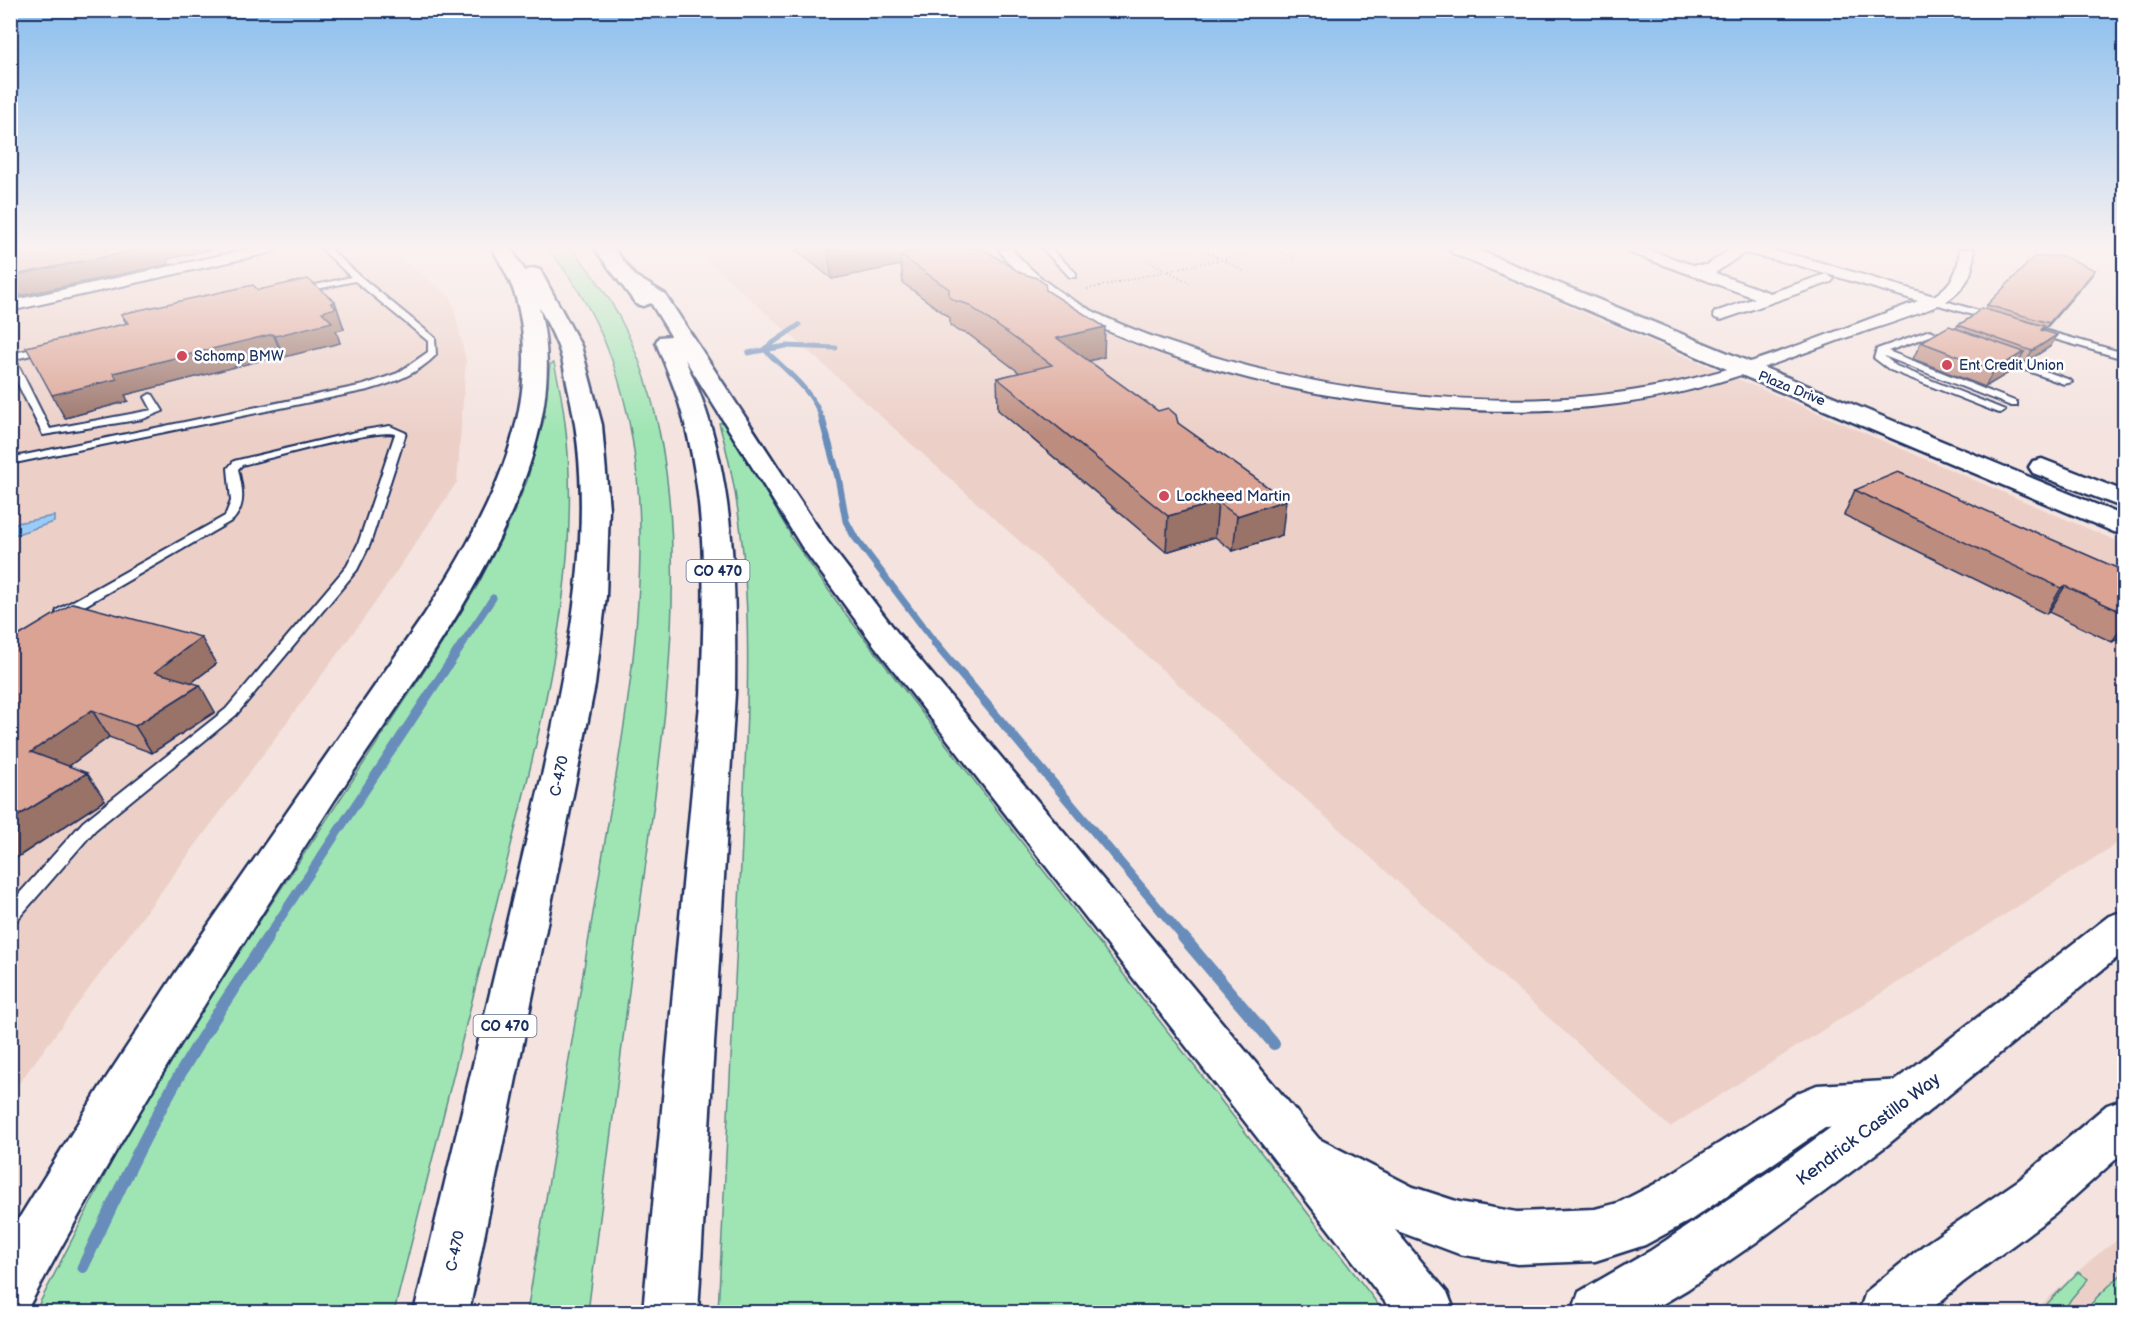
<svg xmlns="http://www.w3.org/2000/svg" width="2135" height="1323" font-family="'Balsamiq Sans',sans-serif">
<style>
.built{fill:#ecd0c8}
.green{fill:#9fe5b3;stroke:#5d8a88;stroke-width:1.5}
.water{fill:#9bccf7;stroke:#688dba;stroke-width:1.5}
.lines{fill:none;stroke-linecap:round;stroke-linejoin:round}
.stream-far3{stroke:#688dba;stroke-width:5}
.stream-far2{stroke:#688dba;stroke-width:7}
.stream-far1{stroke:#688dba;stroke-width:9}
.stream{stroke:#688dba;stroke-width:12}
.lane-casing{stroke:#1b2f5e;stroke-width:4}
.street-casing{stroke:#1b2f5e;stroke-width:4}
.secondary-casing{stroke:#1b2f5e;stroke-width:5}
.highway-casing{stroke:#1b2f5e;stroke-width:5}
.path{stroke:#1b2f5e;stroke-width:2;stroke-dasharray:1 3;stroke-linecap:butt}
.lane{fill:#fff;fill-rule:evenodd}
.street{fill:#fff;fill-rule:evenodd}
.secondary{fill:#fff;fill-rule:evenodd}
.highway{fill:#fff;fill-rule:evenodd}
.wall{fill:#bc8c7f;stroke:#1b2f5e;stroke-width:1.5}
.shaded-wall{fill:#997268;stroke:#1b2f5e;stroke-width:1.5}
.building{fill:#dba394;stroke:#1b2f5e;stroke-width:1.5}
.poi-dot{fill:#d1495b;stroke:#fff;stroke-width:2}
.labels{text-anchor:middle;stroke-width:5;stroke-linejoin:round;paint-order:stroke}
.far-poi-label{font-size:14px;fill:#1b2f5e;stroke:#fff;text-anchor:start}
.far-street-label{font-size:14px;fill:#1b2f5e;stroke:#fff}
.shield{fill:#fff;stroke:#5f6d8e;stroke-width:1.5}
.shield-label{font-size:14px;font-weight:bold;fill:#1b2f5e}
.poi-label{font-size:15px;fill:#1b2f5e;stroke:#fff;text-anchor:start}
.street-label{font-size:15px;fill:#1b2f5e;stroke:#fff}
.near-street-label{font-size:18px;fill:#1b2f5e;stroke:#fff}
</style>
<rect width="100%" height="100%" fill="#f4e3df"/>
<filter id="ink" filterUnits="userSpaceOnUse"><feTurbulence type="fractalNoise" baseFrequency=".0167" numOctaves="2"/><feDisplacementMap in="SourceGraphic" scale="12" xChannelSelector="R" yChannelSelector="G"/><feConvolveMatrix kernelMatrix="1 2 1 2 8 2 1 2 1" color-interpolation-filters="sRGB"/></filter>
<g filter="url(#ink)">
<path class="built" d="M11,249H389L451,297L466,360L457,482L373,606L11,1094Z
M695,249H1434L2124,544V839L1670,1127Z
M2124,1235V1312H2033L2093,1258Z"/>
<path class="green" d="M548,249H571C726,414 664,718 638,921C621,1051 605,1182 588,1312H527C550,1173 574,1034 596,895C629,688 696,423 548,249Z
M554,363C598,538 539,731 497,901C463,1038 428,1175 394,1312H35L123,1140L194,1021L433,658L479,583L508,526L527,481L544,419L550,364Z
M724,422L791,535L790,536L845,613L1384,1312H718C727,1156 735,999 742,842C747,703 759,558 719,423Z
M2078,1272L2088,1279L2071,1299L2063,1312H2039Z
M2124,1272V1312H2089L2086,1310L2097,1297Z"/>
<path class="water" d="M54,516V522L11,536V524Z"/>
<g class="lines">
<path class="stream-far3" d="M799,325L764,349C784,369 815,392 822,420
M748,353L786,346L836,348"/>
<path class="stream-far2" d="M822,419L838,477L846,521L854,536L936,644
M462,644L493,598"/>
<path class="stream-far1" d="M935,643L1184,938
M267,938L463,643"/>
<path class="stream" d="M1183,937L1274,1044
M83,1267C112,1205 141,1143 175,1083C203,1033 236,985 268,937"/>
<defs>
<path id="lane" d="M322,249H330L360,276L435,338L436,355C417,374 394,383 368,390L10,464V458L364,385L398,373L428,352V341L355,281L298,293V289L351,277Z
M1043,249H1051L1076,273V277H1070Z
M1935,298L1996,316L1997,318L1993,321L1932,303L1931,301Z
M2040,329L2124,353V359L2037,334V330Z
M1930,330L1955,341L1951,344L1930,336L1888,351L2017,402V406H2011L1884,356L1896,366L2005,410L2000,413L1996,412L1890,370L1874,358L1877,349Z
M45,346L48,347V351L15,359L50,429L152,410L145,397L150,394L153,395L163,411L143,419L43,435L10,368V354Z
M2001,355L2070,380L2072,382L2064,384L1998,360L1996,358Z
M390,426L406,433L370,544L357,570L236,715L95,830L16,921L10,922V904L83,822L226,709L347,566L358,544L395,434C377,428 268,459 242,465L238,469C242,488 247,504 233,520L67,616H57L56,613L57,610L225,516L231,501L228,468L234,461L364,430Z"/>
<path id="street" d="M250,249H276L269,253L10,311V301Z
M998,249H1012C1053,298 1112,323 1171,343C1314,393 1504,416 1654,387C1744,370 1832,332 1918,301L1794,264L1744,253L1715,273L1770,293L1826,274L1834,279L1831,282L1721,320L1715,318L1713,315L1715,312L1755,298L1628,252L1626,249H1646L1693,265H1707L1731,249H1764L1802,257L1934,296C1953,283 1958,272 1960,249H1974C1974,274 1966,289 1945,302C1914,317 1878,327 1845,338C1771,365 1698,394 1618,404C1472,423 1300,401 1161,352C1100,330 1037,304 998,249Z"/>
<path id="secondary" d="M1450,249H1475L2124,516V534L2114,532L1452,253Z
M2042,459L2124,491V508L2033,473L2029,467L2033,461Z
M2124,911V952L1886,1146L1755,1243L1688,1289L1649,1312H1572L1579,1292L1650,1251L1785,1161L1916,1065L2109,916Z
M2124,1099V1152L2055,1214L1962,1283L1928,1312H1859L1866,1292L1924,1245L2019,1180L2107,1105Z"/>
<path id="highway" d="M493,249H511L525,271L533,268L540,270L581,346L602,425L609,509L606,596L595,685L469,1312H414L543,771C570,646 598,515 568,388C565,374 563,357 557,344C552,331 545,319 539,307C558,374 540,445 513,508C469,611 396,706 334,801C227,967 122,1132 29,1306L10,1312V1233L26,1207L99,1089L176,972L424,615C483,524 547,410 516,298C511,280 501,265 493,249Z
M595,249H614L635,276L665,294L794,492L827,541L896,631L1319,1139L1413,1187L1459,1202L1517,1212L1595,1209L1618,1203L1655,1184L1800,1092L1817,1085L1903,1080L1920,1087L1927,1102L1920,1117L1903,1124L1825,1128L1691,1220L1645,1245L1595,1261L1517,1264L1459,1254L1395,1230L1447,1292L1455,1312H1393L874,645L802,547L685,359C691,374 699,390 704,405C736,497 736,597 735,693L698,1312H643L701,693C705,597 708,499 680,406C674,385 664,363 656,342L659,337L671,336L651,303L643,306L636,304Z"/>
</defs>
<use href="#lane" class="lane-casing"/>
<use href="#street" class="street-casing"/>
<use href="#secondary" class="secondary-casing"/>
<use href="#highway" class="highway-casing"/>
<path class="path" d="M1201,249L1217,257
M1274,249L1295,259
M1217,257L1227,260L1217,261L1215,259Z
M1225,258L1266,249
M1147,260L1190,283
M1225,261L1244,271
M1087,289L1216,260"/>
<use href="#lane" class="lane"/>
<use href="#street" class="street"/>
<use href="#secondary" class="secondary"/>
<use href="#highway" class="highway"/>
</g>
<path class="wall" d="M795,249H906L907,254L1046,290L1104,357L1089,361L1158,411L1178,423L1282,535L1233,551L1215,537L1166,552L998,410L997,378L1020,373L968,334L958,331L950,325V318L903,283L901,265L832,279Z
M2095,270L2092,275L2046,328L2044,327L2042,330L2051,346L2026,362L2020,360L2015,369L1985,387L1913,359L1921,342L1956,329L1958,325L1985,309L1987,305Z
M258,290L335,302L344,329L336,331L340,343L284,357L282,355L125,395L128,401L65,418L126,323L121,314Z
M1855,490L2124,571V635L2112,642L2049,612L2046,614L1844,515Z
M10,641L216,664L191,683L215,712L152,753L109,737L69,766L105,800L10,862Z"/>
<path class="shaded-wall" d="M142,249H214L167,259L169,264L10,298V276Z
M841,249H906L907,260L900,255L901,265L832,279L828,251Z
M2095,270L2092,275L2046,328L2049,323Z
M335,302L344,329L336,331L340,343L284,357L275,336L322,312L331,303Z
M1105,327L1104,357L1057,369V338Z
M273,334L282,355L125,395L128,401L65,418L52,395L113,373Z
M2057,335L2051,346L2026,362L2032,351Z
M2024,352L2015,369L1985,387L1994,370Z
M1286,500L1282,535L1233,551L1237,516Z
M1218,502L1215,537L1166,552L1168,516Z
M2065,586L2049,612L2046,614L2061,588Z
M2124,623V635L2112,642Z
M201,637L216,664L170,699L155,672Z
M200,685L215,712L152,753L135,726Z
M92,710L109,737L51,779L31,752Z
M87,773L105,800L10,862V821Z"/>
<path class="building" d="M10,249H142L10,276Z
M825,249H841L828,251Z
M932,249H983L1021,273L1037,278L1045,284L1046,290L1105,327L1057,338L1158,411L1168,408L1176,415L1178,423L1286,500L1237,516L1218,502L1168,516L997,378L1052,365L967,304L956,301L949,296V289L900,255Z
M2063,256L2095,270L2049,323L1987,305L2034,257Z
M308,279L335,302L331,303L336,308L322,312L332,322L275,336L273,334L113,373L117,379L52,395L26,347L128,323L121,314L253,285L258,290Z
M1981,308L2044,326L2041,330L2057,335L2032,351L1958,325L1969,319Z
M1949,326L2024,352L1994,370L1921,342Z
M1898,472L2124,571V613L2065,586L2061,588L1855,490Z
M73,603L201,637L155,672L200,685L135,726L92,710L31,752L87,773L10,821V641Z"/>
</g>
<linearGradient id="sky" x2="0" y2="1"><stop stop-color="#89beee"/><stop offset="0.57" stop-color="#faf2f1"/><stop offset="1" stop-color="#faf2f1" stop-opacity="0"/></linearGradient>
<rect width="2135" height="434" fill="url(#sky)"/>
<g class="poi-dot">
<circle cx="182" cy="356" r="6"/>
<circle cx="1947" cy="365" r="6"/>
<circle cx="1164" cy="496" r="6"/>
</g>
<g class="labels">
<g class="far-poi-label">
<text x="194" y="361">Schomp BMW</text>
<text x="1959" y="370">Ent Credit Union</text>
</g>
<g class="far-street-label">
<text transform="translate(1792 388) rotate(22)" y="5">Plaza Drive</text>
</g>
<g class="shield">
<rect x="686.5" y="560" width="63" height="22" rx="4.5"/>
<rect x="473.5" y="1015" width="63" height="22" rx="4.5"/>
</g>
<g class="shield-label">
<text x="718" y="576">CO 470</text>
<text x="505" y="1031">CO 470</text>
</g>
<g class="poi-label">
<text x="1176" y="501">Lockheed Martin</text>
</g>
<g class="street-label">
<text transform="translate(559 776) rotate(-78)" y="5">C-470</text>
<text transform="translate(455 1251) rotate(-78)" y="5">C-470</text>
</g>
<g class="near-street-label">
<text transform="translate(1868 1129) rotate(-37)" y="6">Kendrick Castillo Way</text>
</g>
</g>
<rect width="2135" height="1323" fill="none" stroke="#fff" stroke-width="36"/>
<rect x="18" y="18" width="2099" height="1287" fill="none" stroke="#1b2f5e" stroke-width="2" filter="url(#ink)"/>
</svg>
